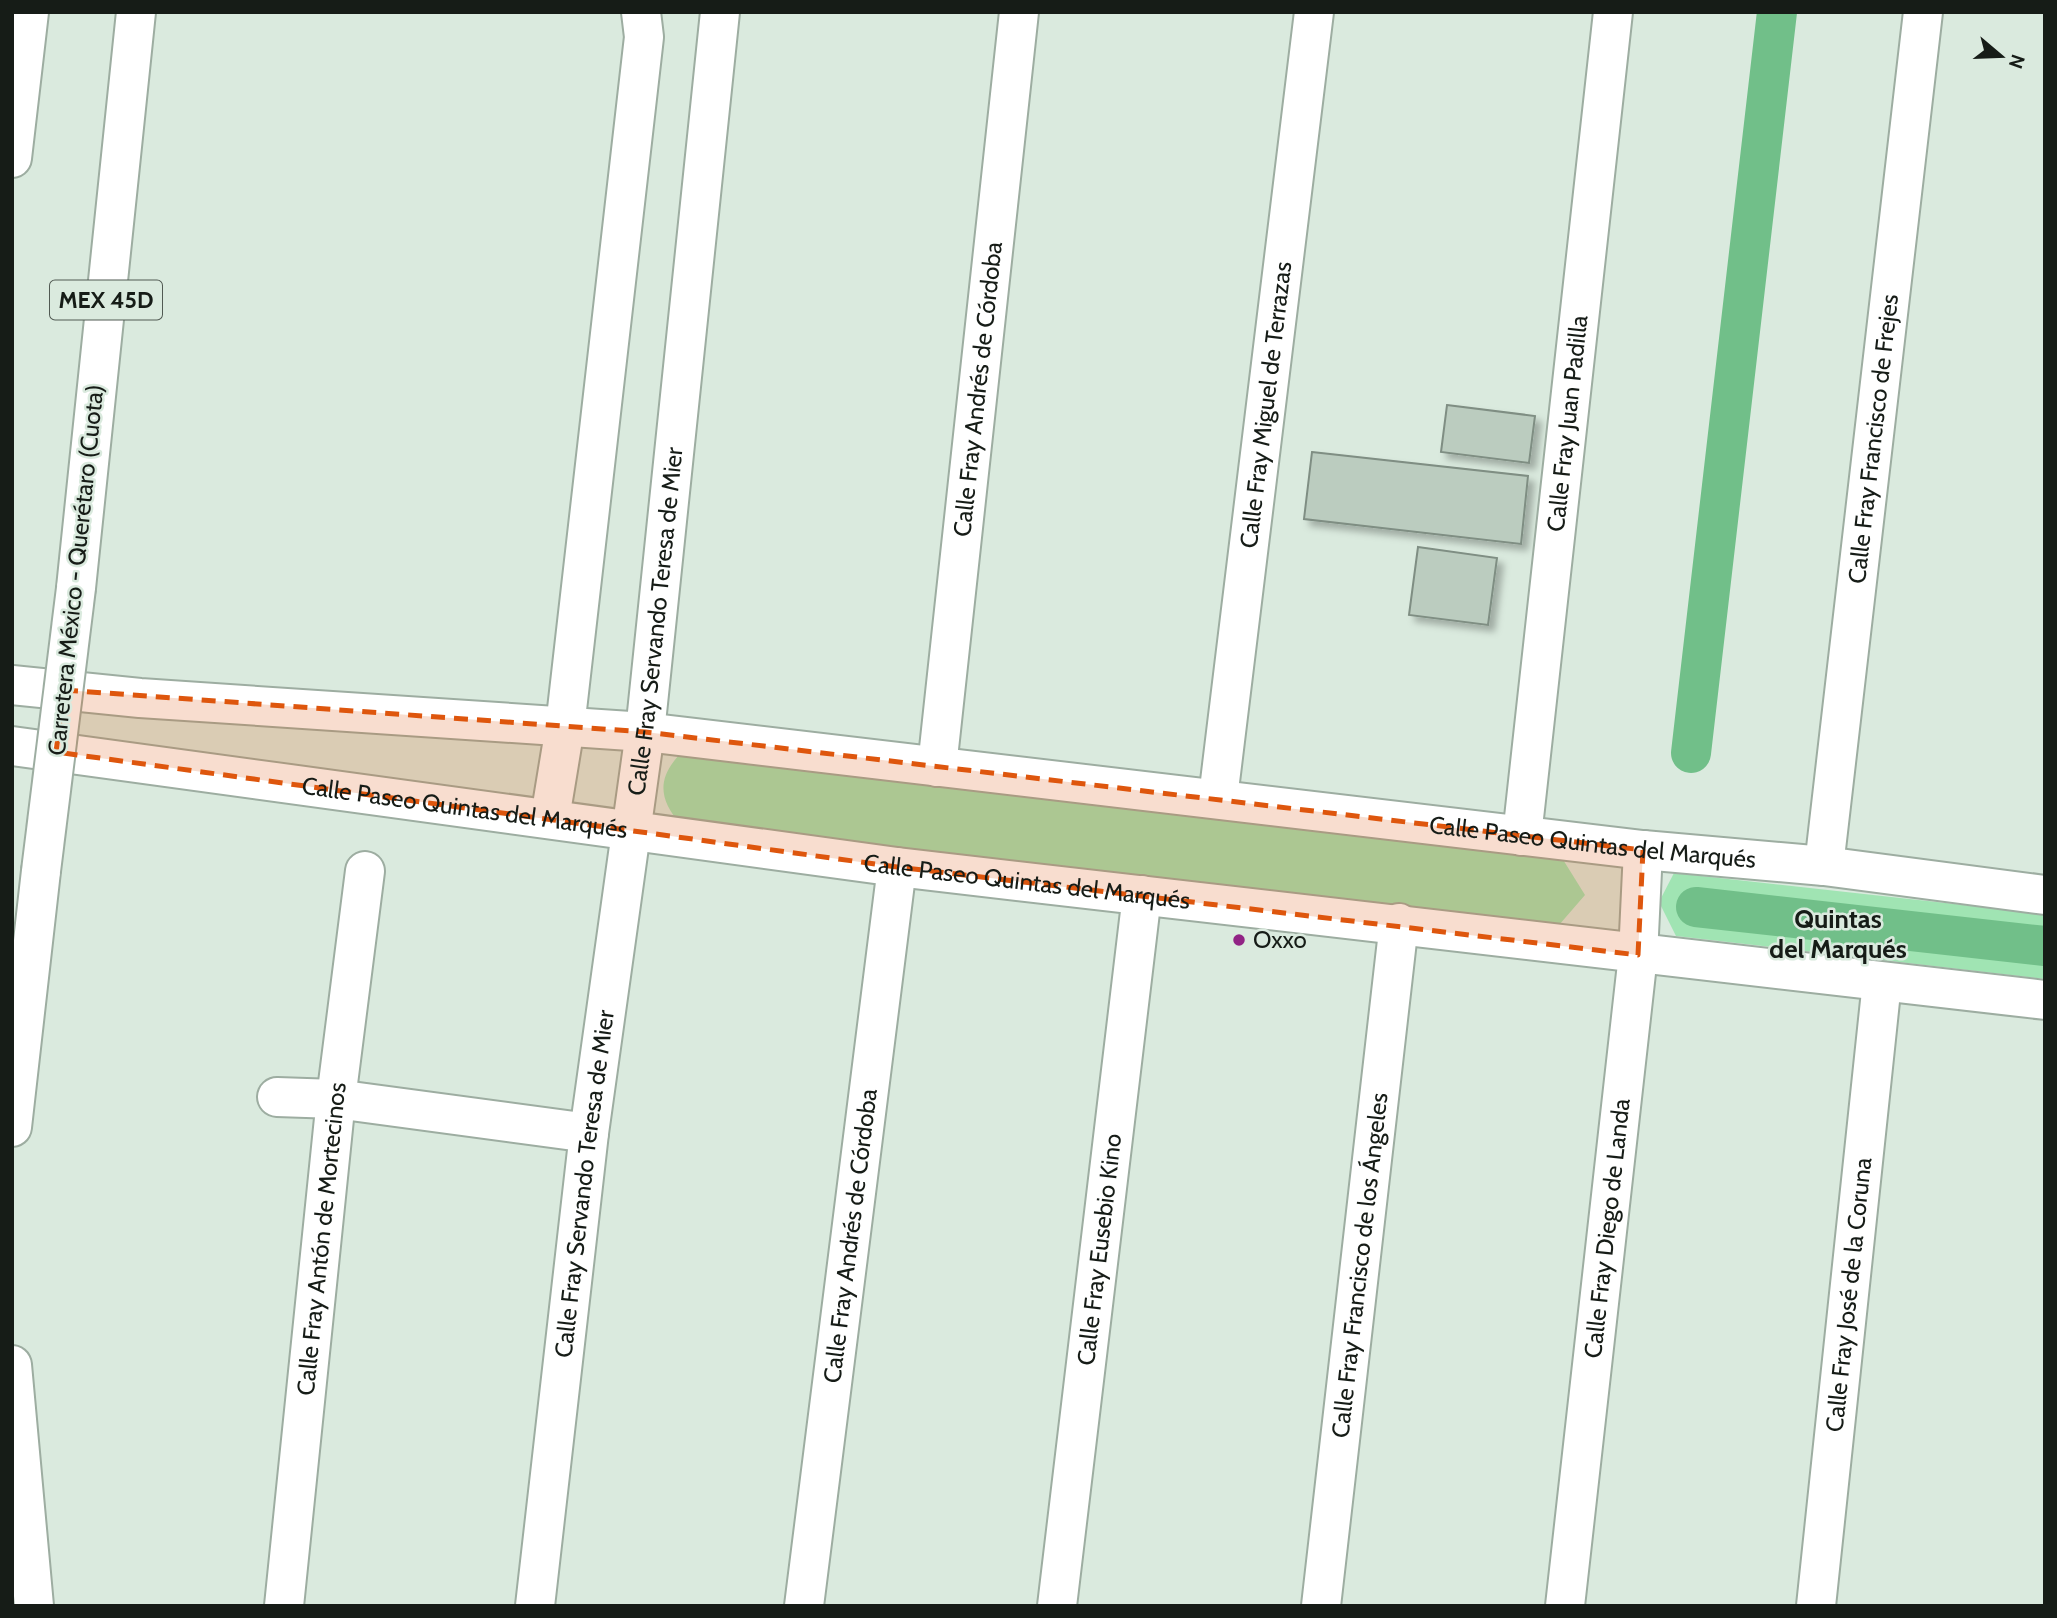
<svg xmlns="http://www.w3.org/2000/svg" width="2057" height="1618" font-family="Cabin,sans-serif">
<style>
.green{fill:#a0e4b3}
.lines{fill:none;stroke-linecap:round;stroke-linejoin:round}
.canal{stroke:#71bf89;stroke-width:40}
.building{fill:#bbccbf;stroke:#7f8e83;stroke-width:2;filter:url(#shadow)}
.minor-casing{stroke:#9dada1;stroke-width:42}
.highway-casing{stroke:#9dada1;stroke-width:42}
.minor{stroke:#fff;stroke-width:38}
.highway{stroke:#fff;stroke-width:38}
.highway-bridge-casing{stroke:#9dada1;stroke-width:42;stroke-linecap:butt}
.highway-bridge{stroke:#fff;stroke-width:38}
.marked{fill:#de560d;fill-opacity:0.2;stroke:#de560d;stroke-width:5;stroke-dasharray:14 9;stroke-linejoin:round}
.poi-dot{fill:#912385;stroke:#daeade;stroke-width:2.5}
.labels{text-anchor:middle;stroke-width:5;stroke-linejoin:round;paint-order:stroke}
.shield{fill:#daeade;stroke:#515a53;stroke-width:2}
.shield-label{font-size:23px;font-weight:bold;fill:#161c17}
.street-label{font-size:24px;fill:#161c17;stroke:#daeade}
.poi-label{font-size:24px;fill:#161c17;stroke:#daeade;text-anchor:start}
.neighbourhood-label{font-size:26px;font-weight:bold;fill:#161c17;stroke:#daeade}
</style>
<defs>
<filter id="shadow"><feDropShadow dx="6" dy="6" stdDeviation="3.5" flood-color="#0004"/></filter>
</defs>
<rect width="100%" height="100%" fill="#daeade"/>
<path class="green" d="M685,749L1562,858L1585,895L1559,925L681,825C656,796 658,775 685,749Z
M1674,873L2045,914V979L1676,936L1659,902Z"/>
<g class="lines">
<path class="canal" d="M1691,753L1777,12
M1696,907L2045,946"/>
</g>
<path class="building" d="M1447,405L1535,416L1529,463L1441,452Z
M1312,452L1528,476L1521,544L1304,519Z
M1418,547L1497,558L1488,625L1409,615Z"/>
<g class="lines">
<defs>
<g id="minor">
<path id="s1" d="M12,685L140,698L645,732L1643,850L1824,866L2045,895"/>
<path id="s2" d="M12,746L897,867L2045,1000"/>
<path id="s3" d="M937,767L1019,12"/>
<path id="s4" d="M1218,798L1314,12"/>
<path id="s5" d="M1522,836L1613,12"/>
<path id="s6" d="M1824,866L1923,12"/>
<path d="M277,1097L336,1099L589,1133"/>
<path id="s7" d="M284,1606L336,1099L365,871"/>
<path id="s8" d="M535,1606L589,1133L645,732L720,12"/>
<path id="s9" d="M804,1606L897,867"/>
<path id="s10" d="M1057,1606L1142,895"/>
<path id="s11" d="M1321,1606L1399,923"/>
<path id="s12" d="M1565,1606L1638,955L1643,850"/>
<path id="s13" d="M1816,1606L1882,982"/>
</g>
<path id="highway" d="M12,158L29,12
M76,588L136,12
M550,818L565,727L644,37L641,12
M12,1127L41,871
M12,1365L34,1606"/>
</defs>
<use href="#minor" class="minor-casing"/>
<use href="#highway" class="highway-casing"/>
<use href="#minor" class="minor"/>
<use href="#highway" class="highway"/>
<defs>
<path id="highway-bridge" d="M41,871L76,588"/>
</defs>
<use href="#highway-bridge" class="highway-bridge-casing"/>
<use href="#highway-bridge" class="highway-bridge"/>
</g>
<path class="marked" d="M64,690L645,732L1643,850L1638,955L897,867L56,752Z"/>
<circle class="poi-dot" cx="1239" cy="940" r="7"/>
<g class="labels">
<rect class="shield" x="50" y="280.5" width="112" height="39" rx="5"/>
<g class="shield-label">
<text x="106" y="308">MEX 45D</text>
</g>
<g class="street-label">
<text dy="8" stroke="none"><textPath href="#s3" startOffset="380">Calle Fray Andrés de Córdoba</textPath></text>
<text dy="8" stroke="none"><textPath href="#s4" startOffset="396">Calle Fray Miguel de Terrazas</textPath></text>
<text dy="8" stroke="none"><textPath href="#s5" startOffset="415">Calle Fray Juan Padilla</textPath></text>
<text dy="8" stroke="none"><textPath href="#s6" startOffset="430">Calle Fray Francisco de Frejes</textPath></text>
<text transform="translate(76 570) rotate(-84)" y="8">Carretera México - Querétaro (Cuota)</text>
<text dy="8" stroke="none"><textPath href="#s8" startOffset="992">Calle Fray Servando Teresa de Mier</textPath></text>
<text dy="8" stroke="none"><textPath href="#s2" startOffset="457">Calle Paseo Quintas del Marqués</textPath></text>
<text dy="8" stroke="none"><textPath href="#s1" startOffset="1589">Calle Paseo Quintas del Marqués</textPath></text>
<text dy="8" stroke="none"><textPath href="#s2" startOffset="1024">Calle Paseo Quintas del Marqués</textPath></text>
<text dy="8" stroke="none"><textPath href="#s8" startOffset="425">Calle Fray Servando Teresa de Mier</textPath></text>
<text dy="8" stroke="none"><textPath href="#s12" startOffset="380">Calle Fray Diego de Landa</textPath></text>
<text dy="8" stroke="none"><textPath href="#s9" startOffset="373">Calle Fray Andrés de Córdoba</textPath></text>
<text dy="8" stroke="none"><textPath href="#s7" startOffset="369">Calle Fray Antón de Mortecinos</textPath></text>
<text dy="8" stroke="none"><textPath href="#s10" startOffset="359">Calle Fray Eusebio Kino</textPath></text>
<text dy="8" stroke="none"><textPath href="#s11" startOffset="343">Calle Fray Francisco de los Ángeles</textPath></text>
<text dy="8" stroke="none"><textPath href="#s13" startOffset="313">Calle Fray José de la Coruna</textPath></text>
</g>
<g class="poi-label">
<text x="1253" y="948">Oxxo</text>
</g>
<g class="neighbourhood-label">
<text x="1838" y="928">Quintas<tspan x="1838" dy="30">del Marqués</tspan></text>
</g>
</g>
<rect width="2057" height="1618" fill="none" stroke="#161c17" stroke-width="28"/>
<g transform="translate(2001 56) rotate(109)" stroke="#daeade" stroke-width="5" paint-order="stroke">
<path d="M0-5L12 26L0 18L-12 26Z" fill="#161c17"/>
<text y="-10" font-size="19" font-weight="bold" text-anchor="middle" fill="#161c17">N</text>
</g>
</svg>
